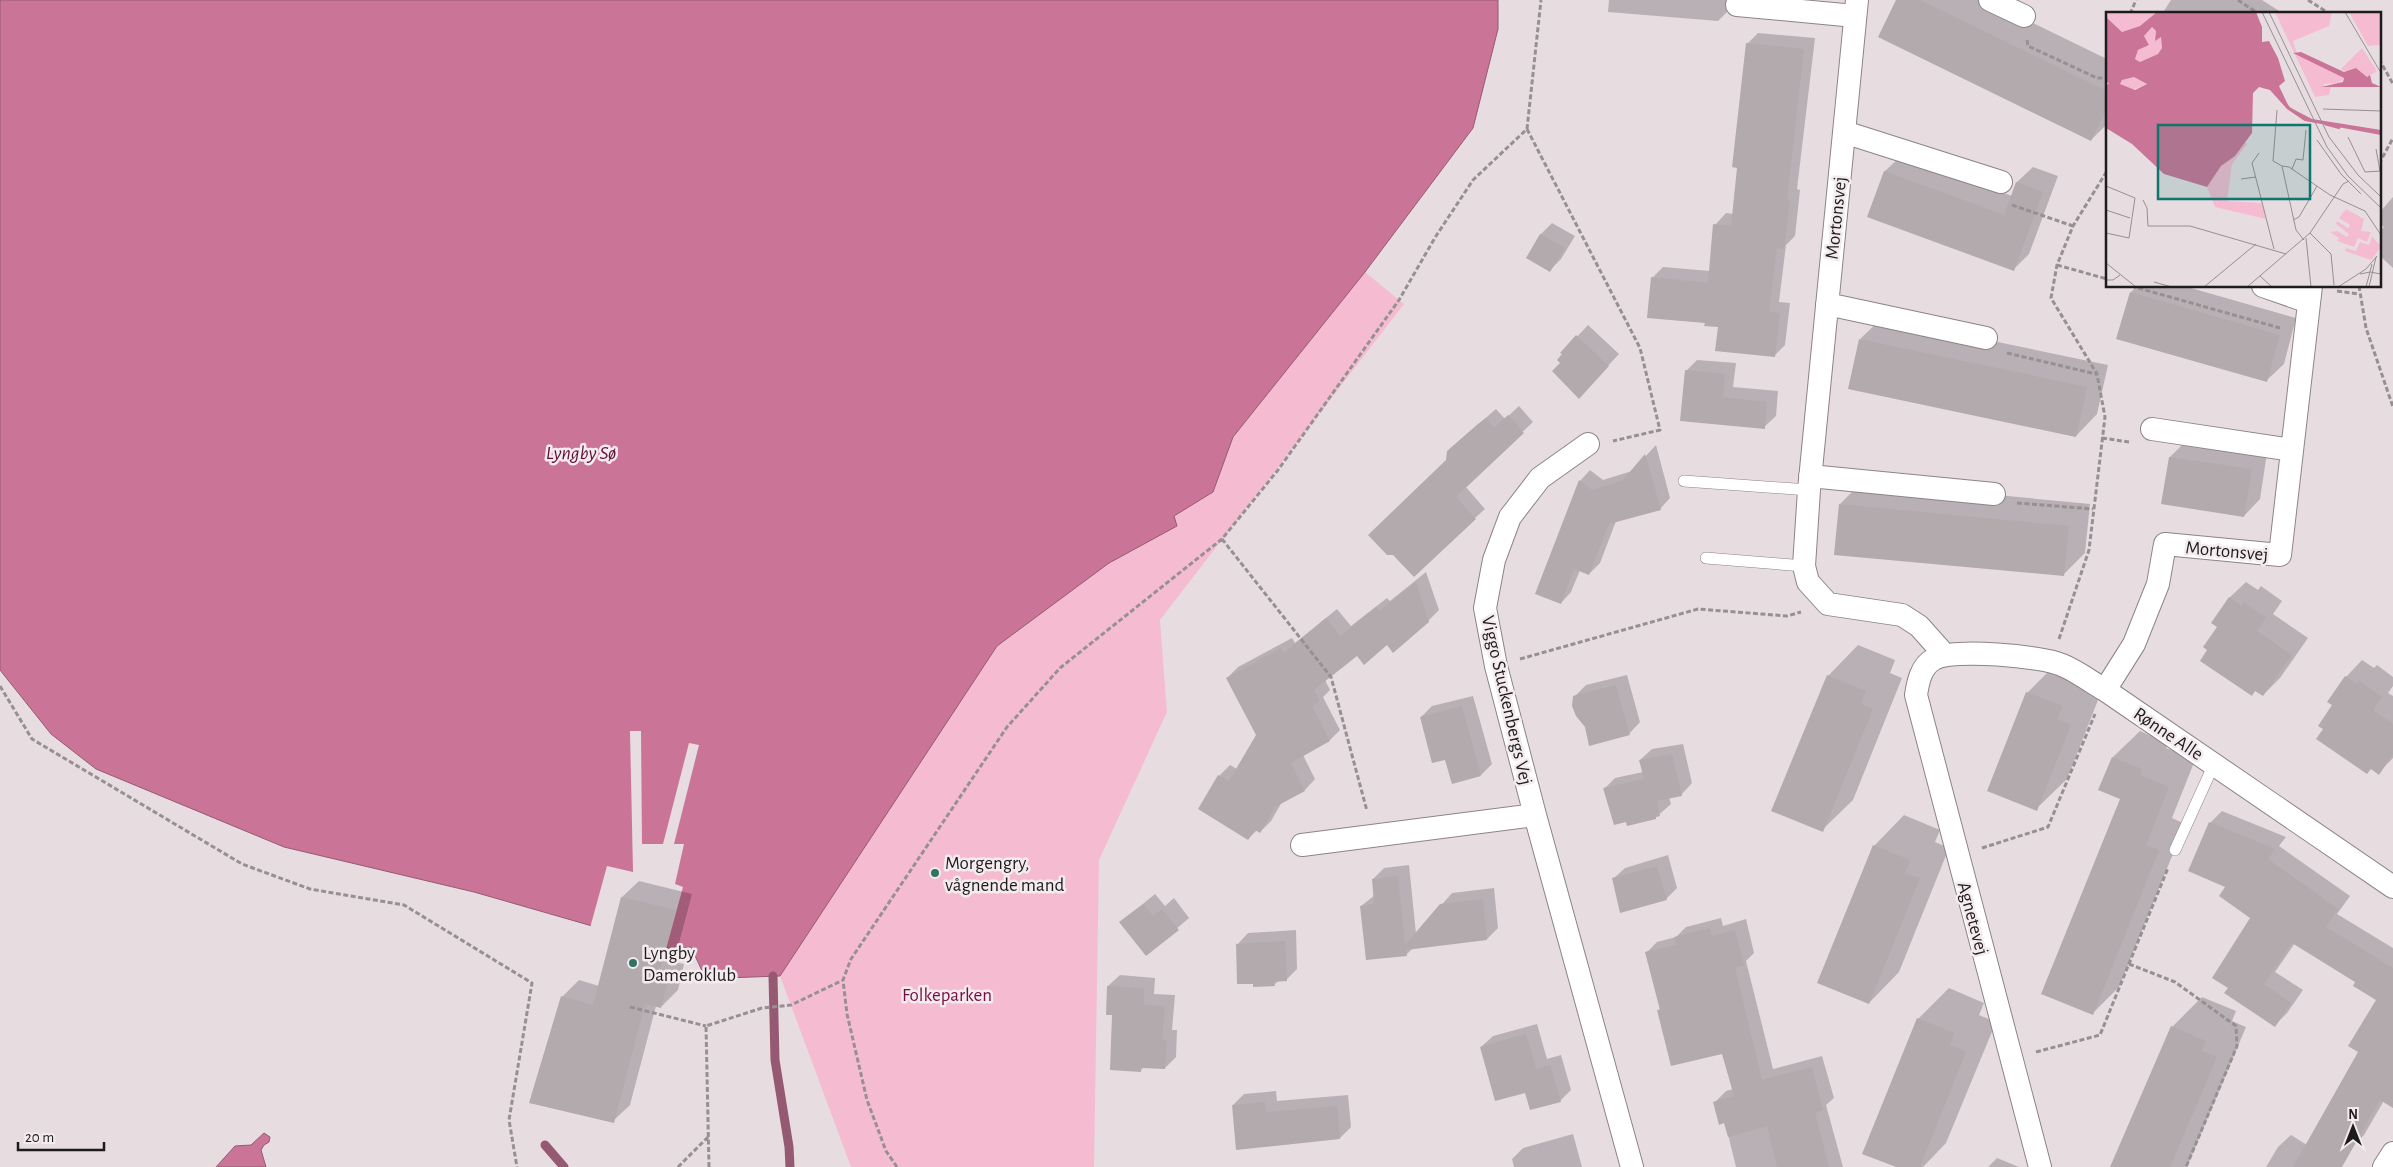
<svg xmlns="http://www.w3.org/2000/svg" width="2393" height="1167" font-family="'Alegreya Sans',sans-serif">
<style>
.green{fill:#f5bcd1}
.water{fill:#ca7497;stroke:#965972}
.pier{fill:#e7dde1}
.shadow{fill:#0003}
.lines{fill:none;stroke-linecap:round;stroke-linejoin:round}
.stream{stroke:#965972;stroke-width:9}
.building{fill:#b2aaac}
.lane-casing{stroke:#8c8487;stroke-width:12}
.street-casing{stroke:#8c8487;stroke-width:24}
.path{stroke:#979093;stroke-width:3;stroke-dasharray:5 2.5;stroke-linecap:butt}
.lane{stroke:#fff;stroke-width:11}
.street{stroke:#fff;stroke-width:22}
.poi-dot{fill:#317262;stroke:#f4ebee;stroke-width:2}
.labels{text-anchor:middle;stroke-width:5;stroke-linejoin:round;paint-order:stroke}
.street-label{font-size:19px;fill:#1e1b1c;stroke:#f4ebee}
.poi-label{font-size:19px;fill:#1e1b1c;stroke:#f4ebee;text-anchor:start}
.park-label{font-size:19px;fill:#770d46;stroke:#f4ebee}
.water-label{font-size:20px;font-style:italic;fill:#5e1038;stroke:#f4ebee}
.inset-river{fill:none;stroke:#ca7497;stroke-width:2.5}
.inset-road{fill:none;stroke:#978f92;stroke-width:1}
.view{fill:#0f766e;fill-opacity:0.15;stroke:#0f766e;stroke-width:2.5}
.inset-edge{fill:none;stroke:#1e1b1c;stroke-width:2.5}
</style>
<rect width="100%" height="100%" fill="#e7dde1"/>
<path class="green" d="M1365,272L1404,304L1160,620L1167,712L1099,860L1094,1167H851L780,976L997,646L1109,563L1177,526L1174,516L1213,492L1233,437Z"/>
<path class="water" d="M0,0H1498V29L1473,128L1365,272L1233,437L1213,492L1174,516L1177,526L1109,563L997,646L780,976L725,978L704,975L691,947L672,949L474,892L284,847L96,769L51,734L0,670Z
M264,1133L270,1137L269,1142L264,1145L261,1150L266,1167H216L235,1146L251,1145Z"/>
<path class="pier" d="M630,731H641L642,844H663L689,743L699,745L674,844H684L675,884L683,887L666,949L590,928L607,866L633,872Z"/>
<path class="shadow" d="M1609,0H1730L1729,10L1718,21L1608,12Z
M1898,0H1986L2107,59V124L2091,140Z
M2171,0H2262L2284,14H2162Z
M1758,33L1815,38L1797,189L1800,190L1795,236L1786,245L1779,302L1790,303L1785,345L1774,356L1719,326L1706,322L1652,278L1663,267L1710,271L1715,225L1726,213L1734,214L1747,44Z
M1901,156L2012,196L2017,182L2033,167L2058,176L2029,254L2013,270L1869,217L1885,171Z
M2393,197V268L2379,255V233L2384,227L2379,223V213Z
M1552,223L1575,236L1561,259L1550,270L1527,257L1541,234Z
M2137,286H2184L2296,318L2284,364L2267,380L2131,292Z
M1882,318L2108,365L2097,414L2076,436L1860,339Z
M1588,325L1619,354L1579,397L1553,371L1561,363L1564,354L1562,353Z
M1697,360L1736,363L1733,387L1778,391L1776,416L1764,427L1686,371Z
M1519,406L1533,422L1465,486L1485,509L1475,518L1394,553L1459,441L1496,409L1505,419Z
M2187,440L2267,453L2260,499L2244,516L2163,503L2170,457Z
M1656,445L1670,498L1660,509L1616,521L1600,563L1589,574L1580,570L1571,592L1561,603L1580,481L1590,470L1603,480L1632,471Z
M1862,482L2090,504L2085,553L2063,575L1840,504Z
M1426,572L1439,610L1428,621L1387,643L1357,655L1325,680L1330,690L1323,697L1340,730L1330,740L1303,755L1315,779L1305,790L1282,802L1271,821L1260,832L1257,830L1248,839L1219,776L1230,765L1237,769L1258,735L1227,678L1238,667L1292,638L1295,643L1337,609L1351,626L1387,598L1390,601Z
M2246,582L2258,590L2261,586L2282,601L2273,614L2308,638L2280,678L2263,695L2209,650L2229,598Z
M1858,645L1895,660L1890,673L1902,678L1853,800L1822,830L1828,676Z
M2362,660L2374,668L2377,665L2393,677V686L2388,693L2393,696V758L2378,773L2324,729L2346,677Z
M2058,662L2100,695L2067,779L2036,809L2027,693Z
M1627,675L1640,722L1629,734L1586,726L1575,696L1586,685Z
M1473,696L1492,764L1481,775L1446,758L1421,717L1432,706Z
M2140,731L2168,743L2166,748L2195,760L2172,818L2185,824L2119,987L2093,1013L2122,798L2113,757Z
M1683,744L1692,783L1681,795L1669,797L1671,804L1655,818L1627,821L1604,789L1615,778L1643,772L1640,760L1652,749Z
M2222,811L2286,837L2279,846L2350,896L2337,914L2393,948V1085L2364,1135L2354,1145L2340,1167H2266L2278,1147L2291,1135L2307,1145L2360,1052L2378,999L2357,982L2295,943L2275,972L2303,990L2287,1013L2275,1025L2230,987L2252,917L2227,886L2210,823Z
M1904,815L1940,830L1935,842L1949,848L1899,972L1869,1003L1874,846Z
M1668,855L1677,888L1666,899L1613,879L1625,868Z
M1409,865L1416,934L1452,893L1494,888L1498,928L1487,939L1413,948L1406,955L1361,906L1375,895L1373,879L1384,868Z
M639,881L692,894L674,962L684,964L678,990L661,1007L656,1006L630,1105L613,1121L562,997L579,980L599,986L622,897Z
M1155,894L1165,906L1174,898L1189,918L1147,954L1121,922Z
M1721,918L1723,926L1746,919L1754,953L1746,961L1773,1069L1822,1056L1834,1098L1826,1105L1843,1167H1736L1725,1122L1715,1102L1726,1091L1733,1089L1723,1053L1658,1011L1660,1008L1646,953L1657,942L1676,937L1686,927Z
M1296,930L1297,969L1286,980H1279L1274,985L1237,945L1248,933Z
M1120,975L1155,978L1154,994L1175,995L1172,1030H1177L1176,1057L1165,1068L1144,1067L1140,1071L1114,1014L1108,986Z
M1949,988L1984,1003L1979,1015L1996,1022L1946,1143L1923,1167H1899L1918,1019Z
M2202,997L2236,1011L2232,1021L2246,1027L2187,1167H2112L2172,1027Z
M1537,1024L1547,1059L1561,1055L1571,1090L1560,1101L1526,1091L1481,1047L1493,1036Z
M1276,1091L1277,1101L1348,1095L1351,1127L1340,1138L1233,1105L1244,1094Z
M1573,1134L1582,1167H1514L1512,1159L1523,1148Z
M1997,1158L2019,1167H1988Z"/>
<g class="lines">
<path class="stream" d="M773,976L775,1060L789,1147L790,1167
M545,1145L564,1167"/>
</g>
<path class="building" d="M1896,0H1920L2107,91V109L2091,141L1878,37Z
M1746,43L1804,49L1787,200H1790L1784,249L1777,248L1769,312L1780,313L1775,357L1715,351L1718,327L1704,326L1705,323L1647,318L1651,277L1708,283L1713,224L1731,226L1737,168L1732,167Z
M1884,171L2004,215L2016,182L2043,192L2014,271L1867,217Z
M1540,234L1565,248L1550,272L1526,258Z
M2130,292L2280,335L2267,382L2116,339Z
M1576,335L1609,366L1579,399L1552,371L1560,363L1557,360L1562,354L1560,353Z
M1859,339L2087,387L2076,437L1848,389Z
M1685,370L1725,374L1723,397L1767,402L1765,429L1680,421Z
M1508,415L1524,433L1456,497L1476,519L1414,577L1393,555H1387L1368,535L1446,460L1447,451L1478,424L1486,418L1494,428Z
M1645,454L1661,510L1609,524L1589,575L1574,569L1561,604L1535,594L1579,480L1592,490L1622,481Z
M2169,457L2252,469L2244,517L2161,504Z
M1839,504L2069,526L2064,576L1834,555Z
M1416,582L1429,622L1393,653L1387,645L1364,665L1357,656L1314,690L1320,702L1312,706L1330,741L1291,763L1305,791L1275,807L1260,833L1255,830L1248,840L1198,809L1218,775L1229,781L1256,735L1226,678L1281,648L1284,653L1326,618L1340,636L1376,607L1379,611Z
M2229,597L2241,606L2244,602L2266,618L2257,631L2292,655L2263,696L2255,691L2252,696L2200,661L2207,650L2203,647L2217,627L2211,623Z
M1827,675L1866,691L1861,704L1873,709L1823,832L1771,811Z
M2345,676L2357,684L2359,681L2382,697L2373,710L2393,724V754L2379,775L2371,769L2367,774L2316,739L2323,729L2318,726L2332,705L2327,702Z
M1616,685L1630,735L1589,746L1585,727L1576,716L1572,706L1573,696Z
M2026,692L2063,706L2057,719L2071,725L2037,811L1987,791Z
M1462,706L1481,776L1452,784L1445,760L1432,763L1420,717Z
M1672,754L1682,796L1657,801L1660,816L1656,817V819L1627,826L1626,822L1614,825L1603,788L1644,779L1639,760Z
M2112,757L2142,769L2140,775L2169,787L2146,845L2159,850L2093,1015L2041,994L2120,799L2098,790Z
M2209,822L2275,849L2268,859L2338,909L2326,927L2393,968V1108L2380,1100L2342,1167H2293L2358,1052L2348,1046L2376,1000L2353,986L2355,982L2292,943L2264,984L2291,1003L2275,1027L2224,993L2228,988L2212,978L2250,918L2219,896L2225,887L2188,871Z
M1873,845L1910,860L1905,873L1920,878L1869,1004L1817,983Z
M1657,866L1667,900L1620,913L1612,878Z
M1398,876L1405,945L1440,904L1483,899L1487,940L1406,950L1407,956L1366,960L1360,906L1374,904L1372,879Z
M621,897L676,910L658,978L668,981L661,1008L645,1004L614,1123L529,1103L561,996L593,1005Z
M1143,904L1153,916L1162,909L1179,930L1146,956L1119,922Z
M1710,928L1712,936L1735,930L1744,965L1735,968L1762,1080L1812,1067L1823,1110L1815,1113L1829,1167H1777L1767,1126L1728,1137L1724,1123L1719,1125L1713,1102L1734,1096L1722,1054L1671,1066L1657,1010H1660L1645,952L1676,945L1674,937Z
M1285,941L1287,981L1274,982L1275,986L1253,987V984H1237L1236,944Z
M1107,986L1144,988V1005L1165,1006L1162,1040L1167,1041L1165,1069L1141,1068V1072L1110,1070L1112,1015H1106Z
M1917,1018L1954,1033L1950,1045L1966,1052L1920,1167H1896L1862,1154Z
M2171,1026L2206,1041L2202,1051L2217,1057L2170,1167H2110Z
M1526,1034L1536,1069L1550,1065L1561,1102L1530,1110L1525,1093L1495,1101L1480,1047Z
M1265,1102L1266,1112L1337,1106L1340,1139L1236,1150L1232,1105Z"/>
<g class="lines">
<defs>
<path id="lane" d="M1684,481L1809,490
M1706,558L1804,566
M2175,850L2214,764"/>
<path id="street" d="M1857,0L1809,490L1804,566L1808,582L1828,604L1902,615L1919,626L1944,654
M1990,0L2024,16
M1737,5L1855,16
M1844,132L2001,182
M2263,286L2309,302
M1827,304L1986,338
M2152,429L2292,450
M1588,444L1540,478L1510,517L1494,560L1485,608L1496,666L1535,815L1632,1167
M1810,476L1994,494
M2105,690L2134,644L2158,584L2165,544L2280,555L2311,286
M1302,845L1535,815
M2040,1167L1916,695C1918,682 1921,666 1934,659C1953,648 2041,656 2062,665C2077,671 2091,682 2105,690L2393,887
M2384,1167L2393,1153"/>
</defs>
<use href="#lane" class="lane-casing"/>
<use href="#street" class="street-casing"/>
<path class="path" d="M2238,0L2259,14
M2308,0L2330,14
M2130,14L2136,0
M2027,40L2028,46L2097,78H2107
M2379,59L2393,84
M1527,129L1640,348L1660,430L1613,441
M2379,164L2393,138
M2012,205L2073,226
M2057,265L2107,279
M2131,286L2280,328
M2359,286L2366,328L2393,407
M2337,291L2359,294
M2007,353L2096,374
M2102,438L2129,442
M2017,503L2093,509
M1222,539L1331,677L1367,811
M2059,639L2089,550L2105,417L2097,374L2051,298L2057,265L2073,226L2107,171
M1520,659L1698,609L1787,616L1801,612
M0,686L32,739L242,864L310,889L404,905L532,983L509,1120L517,1167
M1982,848L2048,827L2095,714
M2129,964L2175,982L2236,1026L2237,1046L2186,1167
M630,1007L706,1026
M2036,1052L2100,1035L2168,868
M678,1167L709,1136
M709,1167L706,1026L762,1008L791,1005L843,980
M897,1167L886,1151L867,1100L847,1014L843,980L851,959L1007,727L1060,668L1222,539L1278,470L1399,300L1436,236L1473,180L1527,129L1541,0"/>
<use href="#lane" class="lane"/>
<use href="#street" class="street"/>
</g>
<g class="poi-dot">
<circle cx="935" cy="873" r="5"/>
<circle cx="633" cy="963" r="5"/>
</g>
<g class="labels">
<g class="street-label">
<text transform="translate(1835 218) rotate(-84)" y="7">Mortonsvej</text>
<text transform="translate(2227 550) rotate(5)" y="7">Mortonsvej</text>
<text transform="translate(1508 700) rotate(77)" y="7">Viggo Stuckenbergs Vej</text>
<text transform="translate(2169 733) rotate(34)" y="7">Rønne Alle</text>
<text transform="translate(1974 918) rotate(75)" y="7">Agnetevej</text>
</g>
<g class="poi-label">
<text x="945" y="869">Morgengry,<tspan x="945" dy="22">vågnende mand</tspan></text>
<text x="643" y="959">Lyngby<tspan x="643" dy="22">Dameroklub</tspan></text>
</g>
<g class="park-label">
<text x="947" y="1001">Folkeparken</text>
</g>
<g class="water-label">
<text x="581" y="459">Lyngby Sø</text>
</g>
</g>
<g transform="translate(2106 12)">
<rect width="275" height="275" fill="#e7dde1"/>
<path d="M0,0H51L34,14L16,20L0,5ZM169,0H226L223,14L187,29L191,42L238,66L232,71L218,72L217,75H225L223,83L209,85ZM243,0H275V33L262,34ZM46,15L50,19L49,27L55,25L56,36L52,42L34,50L29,46L32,38L43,33L38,24ZM256,36L271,59L261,65L250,56L240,60L235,57ZM28,65L41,72L26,78L14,72L16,68ZM139,130L141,132L126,152L121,189L156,191L160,207L109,195L101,175L115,154L129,144ZM240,197L258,207L255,219L265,220L261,230L252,226L248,235L231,229L233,226L224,220L231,219L241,225L243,222L230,212L231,209L242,216L244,213L233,206ZM266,224L275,235L265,248L239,239L240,236L250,239L254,230L263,233Z" fill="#f5bcd1"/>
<path d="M51,0H150L156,15V30L163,29L172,46L179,69L173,74L183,95L206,107L275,118V123L199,109L181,97L164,78L153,75L147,81L146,121L129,144L115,154L101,175L58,162L26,132L0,116V74L3,71L0,70V5L16,20L34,14ZM46,15L50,19L49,29L55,25L56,36L52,42L34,50L29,47L32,38L43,33L38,24ZM28,65L41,72L29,78L14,72L16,68ZM195,40L238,60L250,56L261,65L264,63L266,71L275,75H215L237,70L238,66L187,41Z" fill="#ca7497" fill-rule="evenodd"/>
<path class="inset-river" d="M0,49L47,56L157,63L183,96L198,107L213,110M219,112L234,116"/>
<path class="inset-road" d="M156,0L221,135L242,164L275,196M163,0L223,125L252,163L275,185M239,0L275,61M217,97L275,99M171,98L167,149L176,154M242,125L259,160L275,159M211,128L235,162L255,182M270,137L274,159M153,141L146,151L168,237M186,157L190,147L197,148L200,118M135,167L150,165M0,174L29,186L23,226L0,221M37,188L41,196L42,214H84L180,242M0,198L24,206M187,208L193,205L211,174M204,221L225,242L228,273M200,226L205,275M198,228L190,218L176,154L183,155L224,183L259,199L275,223M0,251L30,275M254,262L264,260L275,262M154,264L166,275M0,268H7L14,263M48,270L66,275M98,275L150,232M141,275L204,221L237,172L243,169M232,275L260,257L271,244M260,275L266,252M263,275L270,245"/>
<path class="view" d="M52,113H204V187H52Z"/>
<rect width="275" height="275" class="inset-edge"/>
</g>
<g transform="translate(2353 1127)" stroke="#f4ebee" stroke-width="4" paint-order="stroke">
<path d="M0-4L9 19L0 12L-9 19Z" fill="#1e1b1c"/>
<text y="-8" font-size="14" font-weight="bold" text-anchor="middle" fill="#1e1b1c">N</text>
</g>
<path d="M18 1142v8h86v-8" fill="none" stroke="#1e1b1c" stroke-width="2.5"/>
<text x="25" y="1142" font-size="15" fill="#1e1b1c" stroke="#f4ebee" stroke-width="4" paint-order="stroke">20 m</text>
</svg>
